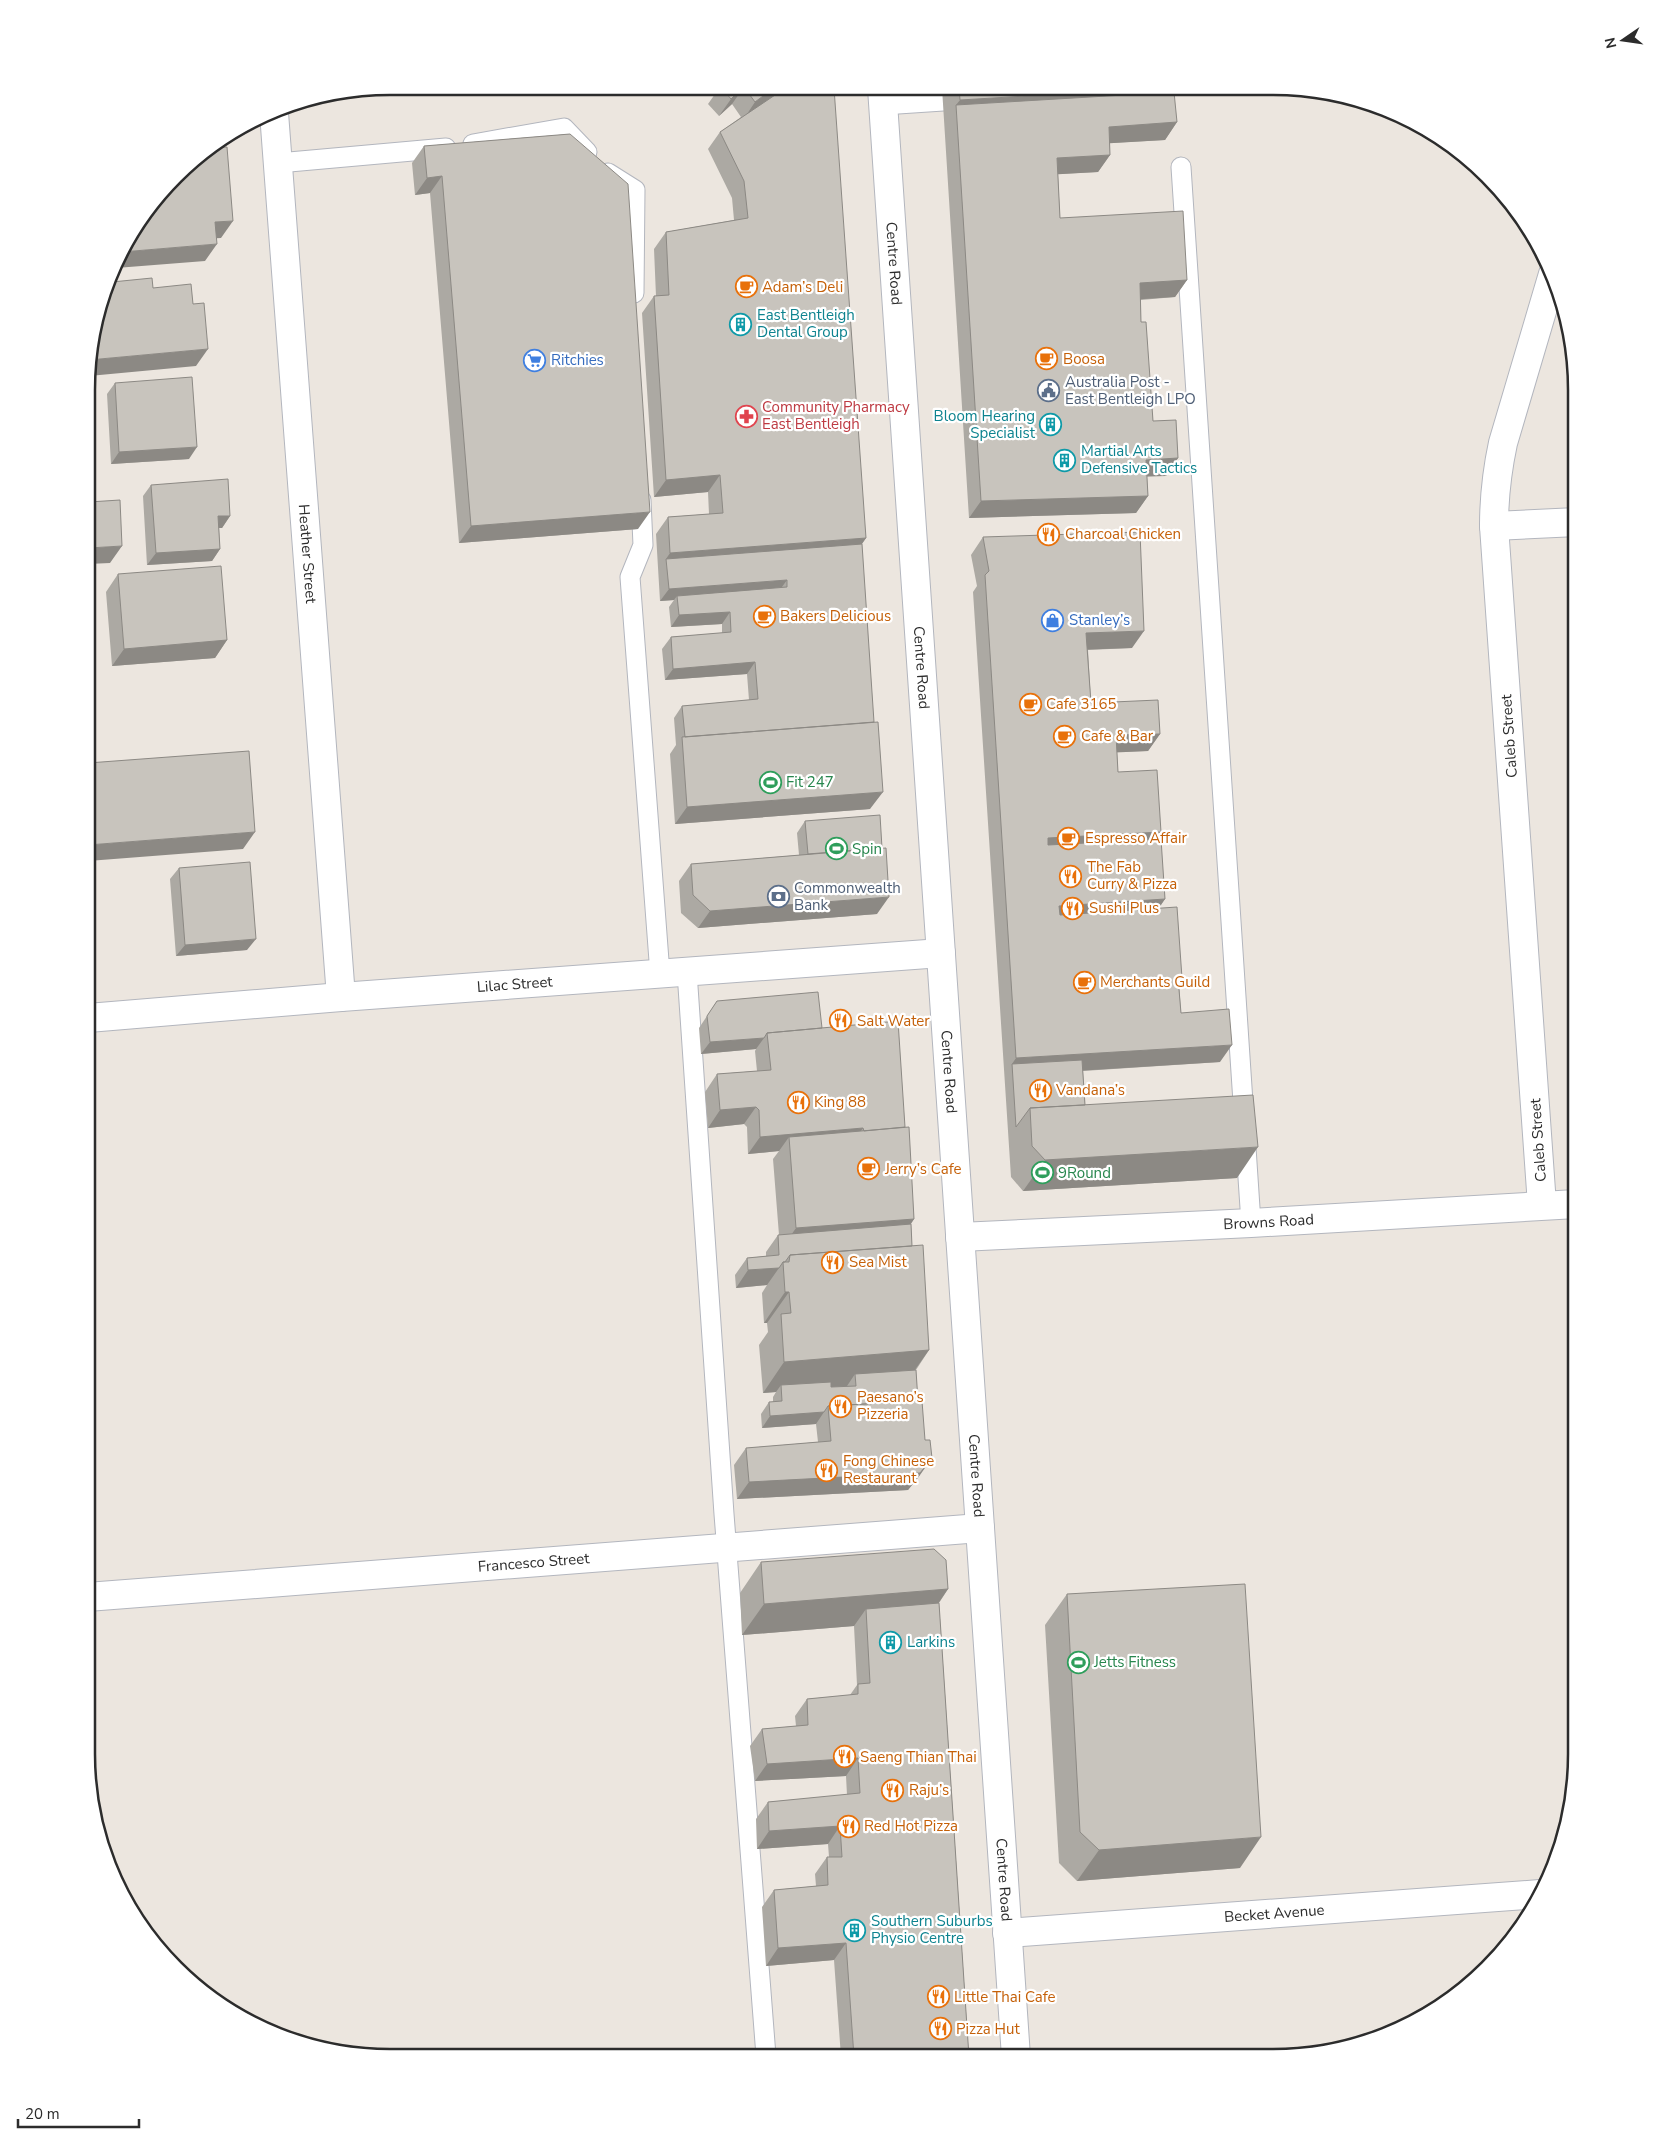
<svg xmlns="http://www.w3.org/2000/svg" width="1663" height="2144" font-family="'Nunito Sans',sans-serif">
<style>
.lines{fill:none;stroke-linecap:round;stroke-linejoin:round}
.lane-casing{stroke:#b3b6be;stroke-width:21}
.street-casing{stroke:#b3b6be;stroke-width:30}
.secondary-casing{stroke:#b3b6be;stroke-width:30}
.lane{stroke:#fff;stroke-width:19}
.street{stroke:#fff;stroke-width:28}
.secondary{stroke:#fff;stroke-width:28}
.wall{fill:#aca9a3}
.shaded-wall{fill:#8c8984}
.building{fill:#c8c4bd;stroke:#8c8984}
.labels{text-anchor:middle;stroke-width:4.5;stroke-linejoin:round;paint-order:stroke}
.street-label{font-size:15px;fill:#2c2c2c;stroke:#fff}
.food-label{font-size:15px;fill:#c56008;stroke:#fff;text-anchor:start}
.culture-label{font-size:15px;fill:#0d838f;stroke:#fff;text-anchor:start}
.shop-label{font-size:15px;fill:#366cbe;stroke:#fff;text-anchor:start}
.service-label{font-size:15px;fill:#4e5e75;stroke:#fff;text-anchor:start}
.health-label{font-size:15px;fill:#be3a42;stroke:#fff;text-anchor:start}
.leisure-label{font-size:15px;fill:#27864d;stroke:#fff;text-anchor:start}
.rim{fill:none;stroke:#2c2c2c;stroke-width:2.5}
</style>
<rect width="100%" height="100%" fill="#ece6df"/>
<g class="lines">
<defs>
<path id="lane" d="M1092,91L1144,88
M883,105L943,101
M473,144L564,128L587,152
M278,163L446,148
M1181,167L1251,1223
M608,173L635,190L634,293
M641,500L643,545L630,577L660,974
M687,972L724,1514L766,2056"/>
<g id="street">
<path id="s1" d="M274,113L341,997"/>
<path d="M1494,526L1577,522"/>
<path id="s2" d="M88,1018L341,997L941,953"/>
<path d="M1542,1205L1494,526C1494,497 1497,471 1503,443L1553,274"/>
<path id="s3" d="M960,1237L1251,1223L1576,1204"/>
<path id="s4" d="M87,1597L980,1528"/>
<path id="s5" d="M1007,1933L1540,1894"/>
</g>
<g id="secondary">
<path id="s6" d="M882,88L1016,2057"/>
</g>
</defs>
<use href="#lane" class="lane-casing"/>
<use href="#street" class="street-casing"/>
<use href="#secondary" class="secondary-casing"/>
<use href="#lane" class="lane"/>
<use href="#street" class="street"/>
<use href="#secondary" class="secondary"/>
</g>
<path class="wall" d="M720,87H786L866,538L862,544L870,809L675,824L670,754L676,745L674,718L682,706L749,700L747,674L665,680L662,649L671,637L722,633V624L671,627L669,607L674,600L660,601L656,534L668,517L709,514L708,492L654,497L642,313L654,296H656L654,249L666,232L734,220L732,198L708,149L720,132L741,117L732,104L719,116L708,104Z
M942,88H1109V91L1106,96L1177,122L1165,140L1110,143V155L1098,172L1058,174L1060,218L1187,280L1175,297L1141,300V322L1153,421L1178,458L1166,476H1147L1148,496L1136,513L969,518Z
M570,134L638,529L459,543L430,193L415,195L412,163L424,146Z
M115,383L189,459L111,464L107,394Z
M151,485L230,516L222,528H219L220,549L212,561L147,565L143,496Z
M983,537L1132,648L1088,650L1091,703L1160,734L1148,751L1117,752L1118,772L1156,839L1165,899L1159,908L1179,982L1181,1013L1220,1062L1083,1071L1085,1105L1237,1178L1023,1191L1011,1177L973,592L977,586L971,555Z
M118,574L227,640L215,658L112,666L106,592Z
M805,821L877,914L698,928L681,913L679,881L691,864L799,855L797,833Z
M179,868L247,950L176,956L170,879Z
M717,1001L822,1028L905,1127L914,1219L911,1224L912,1246L929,1350L916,1370L920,1475L908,1490L737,1499L734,1465L746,1448L818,1442L816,1424L762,1428L761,1414L769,1402H773V1397L776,1392L763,1393L759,1345L768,1332L767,1323H764L762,1293L767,1285L736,1288L735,1275L747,1258L766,1256V1252L778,1235H779L773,1159L779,1151L748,1154L747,1127L744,1124L708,1128L705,1092L717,1074L757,1071L755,1051L756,1049L701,1054L699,1028Z
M761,1562L948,1589L939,1603L969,2057H841L834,1960L766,1966L762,1907L774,1890L816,1886L815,1874L827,1857H829L828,1844L757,1849L756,1819L768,1802L847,1795L846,1776L755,1781L750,1746L762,1729L796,1726L795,1716L807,1699L850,1695L857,1685L854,1626L742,1635L740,1593Z
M1067,1594L1240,1868L1077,1881L1059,1863L1045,1625Z"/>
<path class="shaded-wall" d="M387,87L385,90L356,92L353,96L321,98H322Z
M744,87L732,104L719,116L731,99Z
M775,87H786L743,120L755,102Z
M1109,91L1094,113L956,105L960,100Z
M1177,122L1165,140L1097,144L1109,127Z
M1110,155L1098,172L1045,175L1057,158Z
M442,176L430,193L415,195L427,178Z
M233,221L221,238L203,239L215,222Z
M217,244L205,261L116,268L122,252Z
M1187,280L1175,297L1128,300L1140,283Z
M208,349L196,366L89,376V360Z
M197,447L189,459L111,464L119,452Z
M1178,458L1166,476L1134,477L1146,460Z
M720,475L708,492L654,497L666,480Z
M1148,496L1136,513L969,518L981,501Z
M650,512L638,529L459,543L471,526Z
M218,516H230L222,528H210Z
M866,538L854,555L666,559L670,553Z
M122,546L110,563L88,564L89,548Z
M220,549L212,561L147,565L156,553Z
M787,580L779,591L677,596L674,600L660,601L669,589Z
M730,612L722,624L671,627L679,615Z
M1144,631L1132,648L1074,650L1086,633Z
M227,640L215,658L112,666L124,649Z
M755,662L747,674L665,680L673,669Z
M1160,734L1148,751L1104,753L1116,735Z
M883,792L870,809L675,824L687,807Z
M255,832L243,849L88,861V845Z
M1161,832L1149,849L1036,855L1048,838Z
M889,897L877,914L698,928L710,911Z
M1165,899L1153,916L1047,923L1059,906Z
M256,939L247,950L176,956L185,945Z
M764,1038L756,1049L701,1054L710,1042Z
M1232,1045L1220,1062L1013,1075L1012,1064L1016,1058Z
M756,1107L744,1124L708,1128L720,1110Z
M863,1128L851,1145L789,1137L779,1151L748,1154L760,1137Z
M1258,1147L1237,1178L1023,1191L1045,1160Z
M914,1219L899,1241L780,1251L796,1228Z
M779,1268L767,1285L736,1288L748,1270Z
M785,1292H789L767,1323H764Z
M929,1350L907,1381L855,1374L847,1386L782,1391L781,1385L776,1392L763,1393L784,1362Z
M824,1412L816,1424L762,1428L770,1416Z
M932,1458L920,1475L908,1490L737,1499L749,1482Z
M948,1589L927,1620L866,1609L854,1626L742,1635L764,1604Z
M858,1758L846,1776L755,1781L767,1764Z
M840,1826L828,1844L757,1849L769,1831Z
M1261,1837L1240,1868L1077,1881L1099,1850Z
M846,1943L834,1960L766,1966L778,1948Z"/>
<path class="building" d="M721,87H743L731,99Z
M744,87H775L755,102Z
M787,87L834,88L866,538L670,553L668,517L723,513L720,475L666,480L654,296L669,295L666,232L748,218L744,181L720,132Z
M959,88H1109V91L960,100Z
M1174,92L1177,122L1109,127L1110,155L1057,158L1060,218L1183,211L1187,280L1140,283L1141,322H1146L1153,421L1176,420L1178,458L1146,460L1148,496L981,501L956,105Z
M570,134L628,184L650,512L471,526L442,176L427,178L424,146Z
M227,147L233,221L215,222L217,244L122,252L127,238L190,161L213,148Z
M152,278L153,288L191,284L193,304L204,303L208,349L89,360V350L112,282Z
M192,377L197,447L119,452L115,383Z
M228,479L230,516H218L220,549L156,553L151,485Z
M120,500L122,546L89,548V502Z
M1140,532L1144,631L1086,633L1091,703L1158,700L1160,734L1116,735L1118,772L1157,770L1161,832L1048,838V845L1161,839L1165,899L1059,906L1060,915L1177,907L1182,978H1178L1181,1013L1229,1009L1232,1045L1016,1058L985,575L989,571L983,537Z
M862,544L874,722L685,737L682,706L758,699L755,662L673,669L671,637L731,632L730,612L679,615L677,596L787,587V580L669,589L666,559Z
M221,566L227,640L124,649L118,574Z
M878,722L883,792L687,807L682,737Z
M249,751L255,832L88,845V763Z
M880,815L882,848L808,854L805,821Z
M886,848L889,897L710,911L693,895L691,864Z
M250,862L256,939L185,945L179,868Z
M818,992L822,1028L767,1033L764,1038L710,1042L707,1016L717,1001Z
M898,1021L905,1127L864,1131L863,1128L760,1137L759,1110L756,1107L720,1110L717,1074L771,1070L767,1033Z
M1082,1060L1085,1105L1030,1108L1016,1127L1012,1064Z
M1253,1095L1258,1147L1045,1160L1032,1146L1030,1108Z
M909,1127L914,1219L796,1228L789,1137Z
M911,1224L912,1246L790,1255L785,1262H783L779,1268L748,1270L747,1258L779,1255L778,1235Z
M923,1245L929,1350L784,1362L781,1314L791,1313L789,1292H785L783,1262H789L790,1255Z
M916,1370L918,1401L828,1406L824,1412L770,1416L769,1402L782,1401L781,1385L831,1382V1387L856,1386L855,1374Z
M922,1401L925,1440H930L932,1458L920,1473L749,1482L746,1448L831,1441L828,1406Z
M934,1549L946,1560L948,1589L764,1604L761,1562Z
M1245,1584L1261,1837L1099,1850L1080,1832L1067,1594Z
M939,1603L969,2057H854L846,1943L778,1948L774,1890L828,1885L827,1857H842L840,1826L769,1831L768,1802L860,1793L858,1758L767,1764L762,1729L808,1725L807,1699L858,1694V1684L870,1683L866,1609Z"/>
<defs>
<symbol id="cafe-ring" viewBox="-11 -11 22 22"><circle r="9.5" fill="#fff" stroke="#e8710a" stroke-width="1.5"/><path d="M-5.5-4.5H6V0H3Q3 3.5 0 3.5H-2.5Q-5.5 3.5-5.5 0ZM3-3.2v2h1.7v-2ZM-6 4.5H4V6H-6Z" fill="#e8710a"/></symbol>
<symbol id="building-ring" viewBox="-11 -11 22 22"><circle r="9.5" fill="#fff" stroke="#0f9aa8" stroke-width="1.5"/><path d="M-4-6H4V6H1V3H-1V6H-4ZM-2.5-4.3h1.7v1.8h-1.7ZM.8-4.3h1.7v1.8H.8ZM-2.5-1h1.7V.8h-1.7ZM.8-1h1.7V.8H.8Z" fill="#0f9aa8"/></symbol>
<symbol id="supermarket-ring" viewBox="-11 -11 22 22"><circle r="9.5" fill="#fff" stroke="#3f7fe0" stroke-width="1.5"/><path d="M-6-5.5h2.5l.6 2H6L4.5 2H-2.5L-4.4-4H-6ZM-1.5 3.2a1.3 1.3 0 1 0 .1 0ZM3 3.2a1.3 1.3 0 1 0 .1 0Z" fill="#3f7fe0"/></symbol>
<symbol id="civic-ring" viewBox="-11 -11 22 22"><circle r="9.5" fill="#fff" stroke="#5c6f8a" stroke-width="1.5"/><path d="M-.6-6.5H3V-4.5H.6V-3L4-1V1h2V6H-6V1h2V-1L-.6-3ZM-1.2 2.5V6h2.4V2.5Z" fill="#5c6f8a"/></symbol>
<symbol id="pharmacy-ring" viewBox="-11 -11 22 22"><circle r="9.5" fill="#fff" stroke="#e0444e" stroke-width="1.5"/><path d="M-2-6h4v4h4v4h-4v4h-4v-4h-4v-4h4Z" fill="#e0444e"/></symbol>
<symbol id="restaurant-ring" viewBox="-11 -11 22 22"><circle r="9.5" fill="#fff" stroke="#e8710a" stroke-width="1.5"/><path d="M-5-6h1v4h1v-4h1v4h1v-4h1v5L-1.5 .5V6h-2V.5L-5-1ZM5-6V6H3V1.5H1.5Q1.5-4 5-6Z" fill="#e8710a"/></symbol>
<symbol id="shop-ring" viewBox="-11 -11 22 22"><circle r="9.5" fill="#fff" stroke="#3f7fe0" stroke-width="1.5"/><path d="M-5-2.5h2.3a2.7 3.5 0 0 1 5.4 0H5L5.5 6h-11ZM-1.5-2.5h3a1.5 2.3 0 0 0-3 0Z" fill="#3f7fe0"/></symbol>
<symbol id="stadium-ring" viewBox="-11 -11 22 22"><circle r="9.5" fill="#fff" stroke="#2e9e5b" stroke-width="1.5"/><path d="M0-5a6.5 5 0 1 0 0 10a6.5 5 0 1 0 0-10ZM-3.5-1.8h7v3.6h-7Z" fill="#2e9e5b"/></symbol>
<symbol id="bank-ring" viewBox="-11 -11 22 22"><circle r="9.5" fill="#fff" stroke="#5c6f8a" stroke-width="1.5"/><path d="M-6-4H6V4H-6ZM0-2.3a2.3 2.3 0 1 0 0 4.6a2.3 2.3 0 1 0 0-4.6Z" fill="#5c6f8a"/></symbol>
</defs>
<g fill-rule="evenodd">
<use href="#cafe-ring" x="734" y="274" width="25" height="25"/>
<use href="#building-ring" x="728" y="312" width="25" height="25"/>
<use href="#cafe-ring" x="1034" y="346" width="25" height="25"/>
<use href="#supermarket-ring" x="522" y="348" width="25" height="25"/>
<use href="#civic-ring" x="1036" y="378" width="25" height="25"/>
<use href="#pharmacy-ring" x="734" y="404" width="25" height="25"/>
<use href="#building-ring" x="1038" y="412" width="25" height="25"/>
<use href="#building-ring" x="1052" y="448" width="25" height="25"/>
<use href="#restaurant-ring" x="1036" y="522" width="25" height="25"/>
<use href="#cafe-ring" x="752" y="604" width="25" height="25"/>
<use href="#shop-ring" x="1040" y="608" width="25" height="25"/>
<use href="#cafe-ring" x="1018" y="692" width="25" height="25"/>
<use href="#cafe-ring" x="1052" y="724" width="25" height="25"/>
<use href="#stadium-ring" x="758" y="770" width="25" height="25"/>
<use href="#cafe-ring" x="1056" y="826" width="25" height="25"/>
<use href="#stadium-ring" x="824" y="836" width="25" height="25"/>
<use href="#restaurant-ring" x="1058" y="864" width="25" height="25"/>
<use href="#bank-ring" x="766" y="884" width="25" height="25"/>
<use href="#restaurant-ring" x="1060" y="896" width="25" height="25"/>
<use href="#cafe-ring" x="1072" y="970" width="25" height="25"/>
<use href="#restaurant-ring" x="828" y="1008" width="25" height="25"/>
<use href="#restaurant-ring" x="1028" y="1078" width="25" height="25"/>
<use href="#restaurant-ring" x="786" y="1090" width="25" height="25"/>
<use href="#cafe-ring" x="856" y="1156" width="25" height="25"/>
<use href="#stadium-ring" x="1030" y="1160" width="25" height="25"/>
<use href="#restaurant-ring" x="820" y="1250" width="25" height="25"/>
<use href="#restaurant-ring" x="828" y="1394" width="25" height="25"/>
<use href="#restaurant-ring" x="814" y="1458" width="25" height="25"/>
<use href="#building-ring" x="878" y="1630" width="25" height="25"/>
<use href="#stadium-ring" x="1066" y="1650" width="25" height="25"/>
<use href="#restaurant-ring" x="832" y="1744" width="25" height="25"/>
<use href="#restaurant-ring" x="880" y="1778" width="25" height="25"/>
<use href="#restaurant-ring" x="836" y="1814" width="25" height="25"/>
<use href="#building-ring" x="842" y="1918" width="25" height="25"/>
<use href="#restaurant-ring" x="926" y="1984" width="25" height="25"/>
<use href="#restaurant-ring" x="928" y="2016" width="25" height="25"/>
</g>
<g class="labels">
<g class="street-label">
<text dy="5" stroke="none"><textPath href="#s6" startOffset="176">Centre Road</textPath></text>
<text dy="5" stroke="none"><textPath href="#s1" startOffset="442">Heather Street</textPath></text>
<text dy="5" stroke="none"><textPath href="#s6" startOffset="581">Centre Road</textPath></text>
<text transform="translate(1509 736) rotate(-94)" y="5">Caleb Street</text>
<text dy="5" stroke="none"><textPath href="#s2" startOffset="428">Lilac Street</textPath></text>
<text dy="5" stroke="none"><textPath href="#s6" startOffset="986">Centre Road</textPath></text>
<text transform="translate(1538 1140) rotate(-94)" y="5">Caleb Street</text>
<text dy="5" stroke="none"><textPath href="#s3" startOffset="309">Browns Road</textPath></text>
<text dy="5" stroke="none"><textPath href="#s6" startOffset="1391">Centre Road</textPath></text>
<text dy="5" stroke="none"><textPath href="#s4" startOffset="448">Francesco Street</textPath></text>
<text dy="5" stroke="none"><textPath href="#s6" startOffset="1796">Centre Road</textPath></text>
<text dy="5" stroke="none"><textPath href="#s5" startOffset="268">Becket Avenue</textPath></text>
</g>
<g class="food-label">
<text x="762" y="292">Adam’s Deli</text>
<text x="1063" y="364">Boosa</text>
<text x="1065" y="539">Charcoal Chicken</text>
<text x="780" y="621">Bakers Delicious</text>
<text x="1046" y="709">Cafe 3165</text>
<text x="1081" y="741">Cafe &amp; Bar</text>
<text x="1085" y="843">Espresso Affair</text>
<text x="1087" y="872">The Fab<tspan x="1087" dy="17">Curry &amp; Pizza</tspan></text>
<text x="1089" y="913">Sushi Plus</text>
<text x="1100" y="987">Merchants Guild</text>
<text x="857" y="1026">Salt Water</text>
<text x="1056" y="1095">Vandana’s</text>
<text x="814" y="1107">King 88</text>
<text x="885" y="1174">Jerry’s Cafe</text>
<text x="849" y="1267">Sea Mist</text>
<text x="857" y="1402">Paesano’s<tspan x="857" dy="17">Pizzeria</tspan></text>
<text x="843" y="1466">Fong Chinese<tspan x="843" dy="17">Restaurant</tspan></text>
<text x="860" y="1762">Saeng Thian Thai</text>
<text x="909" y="1795">Raju’s</text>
<text x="864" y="1831">Red Hot Pizza</text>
<text x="954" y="2002">Little Thai Cafe</text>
<text x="956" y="2034">Pizza Hut</text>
</g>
<g class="culture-label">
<text x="757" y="320">East Bentleigh<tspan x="757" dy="17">Dental Group</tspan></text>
<text x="1035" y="421" text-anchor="end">Bloom Hearing<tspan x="1035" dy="17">Specialist</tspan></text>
<text x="1081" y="456">Martial Arts<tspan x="1081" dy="17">Defensive Tactics</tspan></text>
<text x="907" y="1647">Larkins</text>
<text x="871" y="1926">Southern Suburbs<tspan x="871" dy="17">Physio Centre</tspan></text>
</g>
<g class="shop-label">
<text x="551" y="365">Ritchies</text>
<text x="1069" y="625">Stanley’s</text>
</g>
<g class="service-label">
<text x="1065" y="387">Australia Post -<tspan x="1065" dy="17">East Bentleigh LPO</tspan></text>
<text x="794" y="893">Commonwealth<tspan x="794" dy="17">Bank</tspan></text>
</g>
<g class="health-label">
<text x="762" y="412">Community Pharmacy<tspan x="762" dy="17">East Bentleigh</tspan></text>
</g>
<g class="leisure-label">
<text x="786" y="787">Fit 247</text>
<text x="852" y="854">Spin</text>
<text x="1058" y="1178">9Round</text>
<text x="1094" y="1667">Jetts Fitness</text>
</g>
</g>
<path d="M0 0H1663V2144H0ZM390 95H1273A295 295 0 0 1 1568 390V1754A295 295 0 0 1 1273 2049H390A295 295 0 0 1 95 1754V390A295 295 0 0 1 390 95Z" fill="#fff" fill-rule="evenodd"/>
<path class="rim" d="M390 95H1273A295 295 0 0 1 1568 390V1754A295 295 0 0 1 1273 2049H390A295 295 0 0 1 95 1754V390A295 295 0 0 1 390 95Z"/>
<g transform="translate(1623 40) rotate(257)" stroke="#ffffff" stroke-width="4" paint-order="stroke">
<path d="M0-4L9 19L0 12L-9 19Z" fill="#2c2c2c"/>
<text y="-8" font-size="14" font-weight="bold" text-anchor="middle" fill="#2c2c2c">N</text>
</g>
<path d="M18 2119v8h121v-8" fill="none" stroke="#2c2c2c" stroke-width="2.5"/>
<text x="25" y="2119" font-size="15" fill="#2c2c2c" stroke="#ffffff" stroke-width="4" paint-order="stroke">20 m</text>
</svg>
